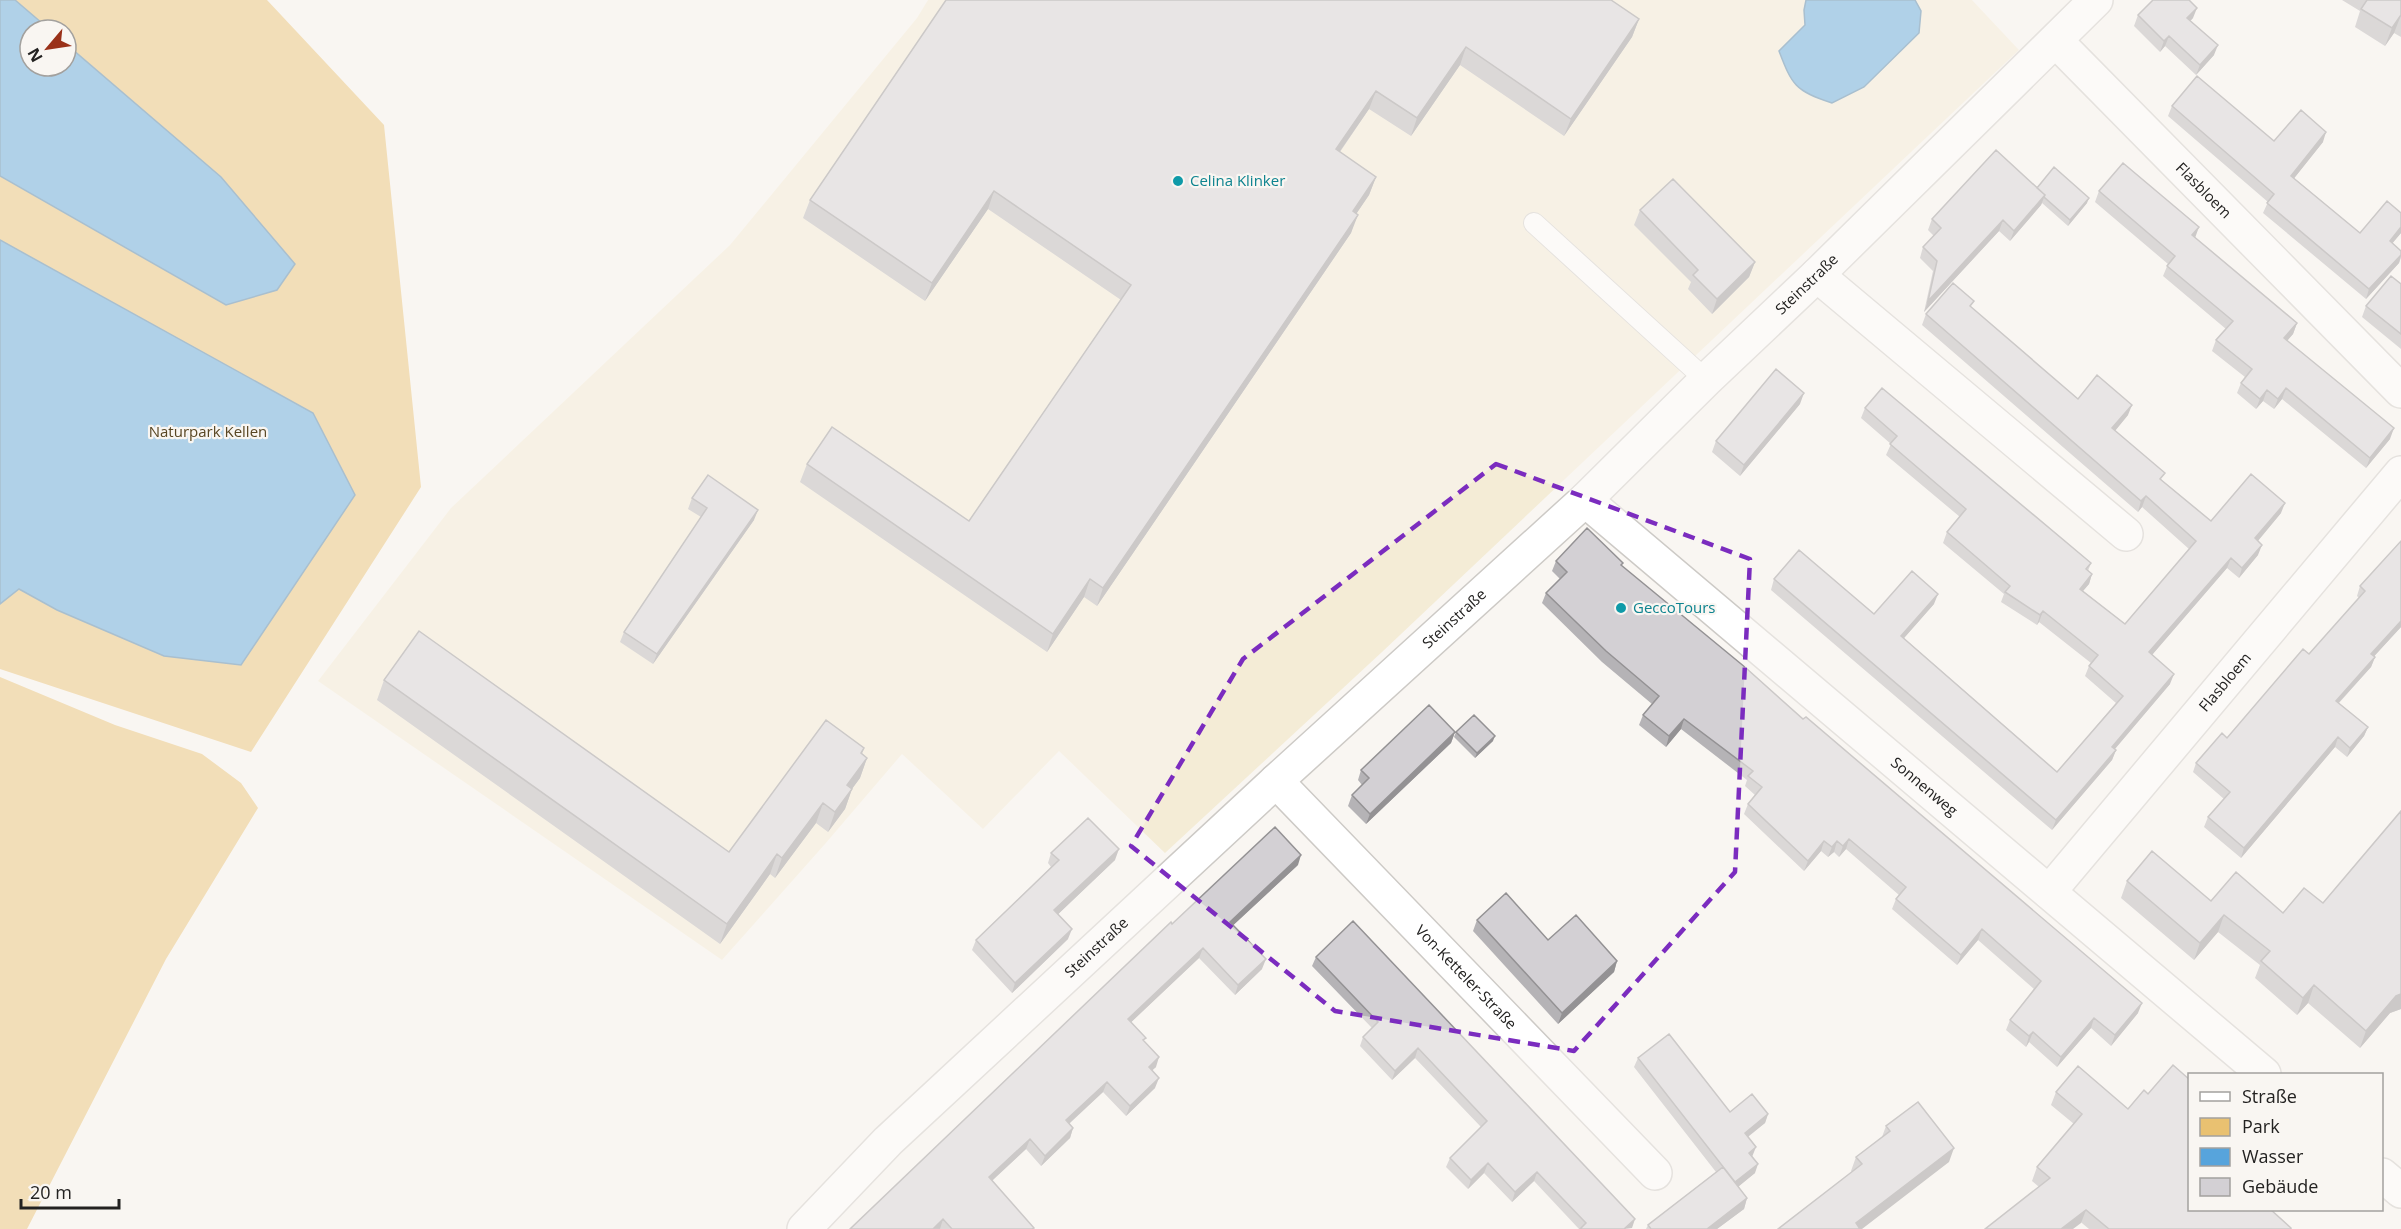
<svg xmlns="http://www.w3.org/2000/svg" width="2401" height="1229" font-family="'Open Sans',sans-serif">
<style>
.industrial{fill:#f4ecd6}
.green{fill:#e9c171;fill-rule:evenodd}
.water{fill:#57a4dc;stroke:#477da4;stroke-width:1.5}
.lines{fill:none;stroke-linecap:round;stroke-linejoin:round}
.service-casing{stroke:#cdcac6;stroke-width:22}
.minor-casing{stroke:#cdcac6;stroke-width:36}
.service{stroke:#fff;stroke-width:20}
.minor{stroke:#fff;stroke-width:33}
.wall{fill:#b5b3b6}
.shaded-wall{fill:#949294}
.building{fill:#d3d0d4;stroke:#949294;stroke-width:1.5}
.marked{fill:none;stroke:#7b2cbf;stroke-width:4.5;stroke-dasharray:12 8;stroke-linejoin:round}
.culture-dot{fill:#0f9aa8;stroke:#f9f6f2;stroke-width:2}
.labels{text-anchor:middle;stroke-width:4.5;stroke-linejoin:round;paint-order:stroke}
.culture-label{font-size:15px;fill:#0d838f;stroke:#f9f6f2;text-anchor:start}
.street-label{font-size:15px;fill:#232221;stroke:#f9f6f2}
.park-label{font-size:15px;fill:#584623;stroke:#f9f6f2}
</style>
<rect width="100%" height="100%" fill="#f9f6f2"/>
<path class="industrial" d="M928,0H1972L2019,50L1382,652L1165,853L1059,751L983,829L902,754L825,844L722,960L318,681L451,508L730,245L917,18Z"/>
<path class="green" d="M0,0H267L384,125L421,487L251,752L0,669ZM30,30H66V66H30Z
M0,677L115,725L202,754L241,783L258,808L166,959L27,1229H0Z"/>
<path class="water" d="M0,0H15L50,30H30V66H66V44L221,177L295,264L277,290L226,305L0,176Z
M1806,0H1915L1921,11L1919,33L1864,87L1832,103C1795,91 1792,85 1779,51L1805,25L1804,10Z
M0,240L313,413L355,495L241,665L164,656L57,610L19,589L0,604Z"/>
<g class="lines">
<defs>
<path id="service" d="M1534,223L1706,380"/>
<g id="minor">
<path id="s1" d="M2056,41L2401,391"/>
<path d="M1817,275L2126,534"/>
<path id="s2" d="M1585,500L2264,1074"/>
<path id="s3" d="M1276,781L1655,1173"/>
<path id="s4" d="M2049,892L2401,473"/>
<path d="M2382,1175L2401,1191"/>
<path id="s5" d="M804,1229L888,1141L1276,781L1585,500L1706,380L1817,275L2096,0"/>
</g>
</defs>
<use href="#service" class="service-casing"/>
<use href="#minor" class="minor-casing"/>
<use href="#service" class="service"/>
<use href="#minor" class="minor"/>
</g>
<path class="wall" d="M946,0L1639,19L1632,37L1564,136L1460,65L1411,136L1369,109L1340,152L1376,177L1369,195L1356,214L1351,233L1097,606L1084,597L1047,652L800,482L807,464L969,521L1121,300L988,209L925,301L803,218L810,200Z
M2342,0H2401V37L2394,33L2385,46L2355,27L2360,11Z
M2138,15L2193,18L2190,21L2214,55L2196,75L2165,46L2160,52L2134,26Z
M2172,106L2274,141L2323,142L2294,178L2360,233L2401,213V233L2392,243L2401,251V258L2399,263L2366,299L2263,213L2268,202L2168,116Z
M2037,188L2087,203L2068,226L2042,203L2041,205L2010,241L1999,231L1924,312L1933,271L1920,258L1923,247L1934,236L1928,230L1932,219Z
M2099,191L2195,238L2297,323L2293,334L2287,341L2390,439L2366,468L2282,399L2274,409L2263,401L2256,409L2237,393L2241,383L2245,377L2212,351L2216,340L2226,329L2163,276L2168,264L2095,202Z
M1640,210L1755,262L1749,277L1712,314L1688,289L1691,282L1634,225Z
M2401,284V349L2362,317L2366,306Z
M1972,308L2078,399L2128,415L2115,431L2163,481L2211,521L2281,513L2258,541V555L2239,578L2227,568L2152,655L2170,684L2115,749L2116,750L2112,760L2052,830L1771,590L1774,579L1874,614L1934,604L1904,638L2057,772L2116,703L2085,676L2089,666L2091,663L2039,622L2037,625L2001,602L2004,594L1943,543L1947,532L1960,517L1886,455L1891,444L1861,418L1865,408L2091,563L2088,571L2092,574L2089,584L2083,591L2125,624L2189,549L2142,507L2138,512L1922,325L1926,314Z
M1800,404L1740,476L1712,452L1716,441Z
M692,498L754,520L653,664L620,642L624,632L701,517L688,509Z
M2401,541V627L2374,656L2375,657L2371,667L2339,703L2368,727L2364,736L2347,757L2335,747L2241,858L2204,827L2208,817L2224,799L2193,772L2196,763L2227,738L2309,654L2359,598L2357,596L2360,586Z
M1556,561L1622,566L2138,1013L2111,1046L2091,1028L2057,1067L2029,1042L2026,1047L2006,1030L2010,1020L2034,989L1978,940L1957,965L1892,909L1896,899L1899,895L1846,849L1839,857L1834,852L1828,857L1821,851L1804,871L1744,814L1748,804L1755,795L1745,786L1747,780L1681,729L1666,747L1639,725L1643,715L1652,704L1602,662L1542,603L1546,593L1560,579L1552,571Z
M384,680L729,852L864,748L862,754L867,758L860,778L852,789L845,809L828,832L816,823L775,878L770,874L720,944L377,700Z
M1455,732L1451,743L1366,824L1348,806L1352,795L1362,785L1358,780L1361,770Z
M1456,732L1493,741L1475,758L1454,737Z
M2401,811V1009L2390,1013L2360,1048L2308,1003L2297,1015L2255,978L2260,965L2218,932L2194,960L2121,898L2127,881L2211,901L2283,913L2323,903Z
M1051,853L1115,860L1058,914L1068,939L1012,993L972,950L976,940L1051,867L1048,863Z
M1298,865L1233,925L1262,969L1235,995L1199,958L1131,1022L1145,1042L1156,1067L1152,1070L1155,1088L1126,1116L1103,1092L1069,1124L1073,1128L1070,1138L1041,1166L1026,1149L992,1181L1033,1229H850L1172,924Z
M1477,920L1548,940L1617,961L1614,972L1558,1024L1473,931Z
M1316,957L1632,1228L1579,1229L1534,1181L1512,1202L1484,1173L1468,1189L1446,1167L1450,1158L1481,1127L1415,1058L1392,1080L1360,1046L1363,1037L1372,1028L1312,966Z
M1638,1058L1730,1112L1768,1114L1765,1123L1748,1137L1755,1173L1738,1186L1747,1198L1744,1209L1717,1229H1646L1648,1225L1716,1172L1634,1067Z
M2056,1092L2190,1209L2291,1229H2089L2032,1181L2037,1167L2074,1124L2051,1105Z
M1886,1126L1949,1162L1852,1172L1851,1171L1856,1157L1882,1137Z"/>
<path class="shaded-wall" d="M2197,8L2193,18L2183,28L2187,18Z
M2401,15L2394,33L2385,46L2392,28Z
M1639,19L1632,37L1564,136L1571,119Z
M2169,36L2165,46L2160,52L2164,41Z
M2218,45L2214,55L2196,75L2200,65Z
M1466,47L1460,65L1411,136L1417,118Z
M1376,91L1369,109L1329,167L1336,149Z
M2326,132L2323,142L2288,186L2291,176Z
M1376,177L1369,195L1346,229L1353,211Z
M994,191L988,209L925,301L932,283Z
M2045,195L2041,205L2010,241L2014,231Z
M2089,198L2087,203L2068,226L2070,220Z
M1358,215L1351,233L1097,606L1103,588Z
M2003,220L1999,231L1924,312L1928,301Z
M2199,227L2195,238L2192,235Z
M2401,227V233L2386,251L2390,241Z
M2401,255L2399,263L2366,299L2369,289Z
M1755,262L1749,277L1712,314L1717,299Z
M2297,323L2293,334L2280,349L2284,338Z
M2286,388L2282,399L2274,409L2278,399Z
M2267,390L2263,401L2256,409L2260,399Z
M1804,393L1800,404L1740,476L1744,465Z
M2132,405L2128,415L2109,438L2112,428Z
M2394,428L2390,439L2366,468L2370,458Z
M2146,496L2142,507L2138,512L2141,501Z
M2285,503L2281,513L2251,549L2255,538Z
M758,510L754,520L653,664L657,654Z
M2262,545L2258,555L2239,578L2242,568Z
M2231,558L2227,568L2145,663L2149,652Z
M2092,574L2089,584L2076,599L2080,589Z
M1090,579L1084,597L1047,652L1053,634Z
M1938,594L1934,604L1897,646L1901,636Z
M2043,611L2039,622L2037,625L2040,615Z
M2401,621V627L2368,663L2371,654Z
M2375,657L2371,667L2332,710L2336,701Z
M2174,674L2170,684L2108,757L2112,747Z
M1684,719L1681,729L1666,747L1669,736Z
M2368,727L2364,736L2347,757L2350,748Z
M1455,732L1451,743L1366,824L1370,814Z
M1495,736L1493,741L1475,758L1477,753Z
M2338,737L2335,747L2241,858L2244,848Z
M2116,750L2112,760L2052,830L2056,820Z
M867,758L860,778L840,805L847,785Z
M852,789L845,809L828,832L835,812Z
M823,803L816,823L775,878L782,858Z
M1849,839L1846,849L1839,857L1843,846Z
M1824,841L1821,851L1804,871L1808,861Z
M1837,841L1834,852L1828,857L1832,847Z
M1119,849L1115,860L1051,921L1054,910Z
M777,854L770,874L720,944L727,924Z
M1301,855L1298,865L1226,932L1230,922Z
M2224,915L2218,932L2194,960L2200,943Z
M1072,929L1068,939L1012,993L1015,983Z
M1982,929L1978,940L1957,965L1961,955Z
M1203,948L1199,958L1124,1029L1128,1019Z
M1266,959L1262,969L1235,995L1238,985Z
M1617,961L1614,972L1558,1024L1562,1013Z
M2314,985L2308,1003L2297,1015L2303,998Z
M2401,994V1009L2390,1013L2360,1048L2366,1031L2396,996Z
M2142,1003L2138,1013L2111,1046L2115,1035Z
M2094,1018L2091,1028L2057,1067L2061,1057Z
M2033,1032L2029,1042L2026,1047L2029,1036Z
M1418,1048L1415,1058L1392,1080L1395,1071Z
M1159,1057L1156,1067L1145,1077L1149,1067Z
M1159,1078L1155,1088L1126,1116L1130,1106Z
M1107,1082L1103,1092L1062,1130L1066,1120Z
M1768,1114L1765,1123L1741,1142L1745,1133Z
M1073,1128L1070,1138L1041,1166L1045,1156Z
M1030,1139L1026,1149L985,1187L989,1177Z
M1756,1147L1752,1157L1749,1153Z
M1954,1148L1949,1162L1862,1229H1854L1856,1223Z
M1488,1163L1484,1173L1468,1189L1471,1180Z
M1758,1164L1755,1173L1732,1192L1735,1182Z
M1537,1172L1534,1181L1512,1202L1515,1192Z
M1747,1198L1744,1209L1717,1229H1707Z
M2086,1210L2081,1223L2073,1229H2061Z
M943,1219L940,1229H933Z
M1635,1219L1632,1228L1624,1229Z"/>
<path class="building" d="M946,0H1611L1639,19L1571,119L1466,47L1417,118L1376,91L1336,149L1376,177L1353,211L1358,215L1103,588L1090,579L1053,634L807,464L832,427L969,521L1131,285L994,191L932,283L810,200Z
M2153,0H2189L2197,8L2187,18L2218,45L2200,65L2169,36L2164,41L2138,15Z
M2367,0H2401V15L2392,28L2361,9Z
M2197,76L2274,141L2301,110L2326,132L2291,176L2360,233L2387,201L2401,213V227L2390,241L2401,251V255L2369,289L2267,203L2274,194L2172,106Z
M1996,150L2045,195L2014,231L2003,220L1928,301L1937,261L1923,247L1941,228L1932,219Z
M2123,163L2199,227L2192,235L2297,323L2284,338L2394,428L2370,458L2286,388L2278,399L2267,390L2260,399L2241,383L2252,369L2216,340L2233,321L2167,266L2175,256L2099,191Z
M2054,167L2089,198L2070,220L2044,197L2045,195L2037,188Z
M1673,179L1755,262L1717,299L1693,275L1698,270L1640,210Z
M2391,276L2401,284V334L2366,306Z
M1953,283L1974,301L1970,306L2078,399L2097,375L2132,405L2112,428L2165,473L2160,479L2211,521L2251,474L2285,503L2255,538L2262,545L2242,568L2231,558L2149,652L2174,674L2112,747L2116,750L2056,820L1774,579L1799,550L1874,614L1912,571L1938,594L1901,636L2057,772L2123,696L2089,666L2098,655L2043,611L2040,615L2005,592L2010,586L1947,532L1966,509L1890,444L1897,436L1865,408L1882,388L2091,563L2086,569L2092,574L2080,589L2125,624L2196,541L2146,496L2141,501L1926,314Z
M1776,369L1804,393L1744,465L1716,441Z
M708,475L758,510L657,654L624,632L707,508L692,498Z
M1587,528L1623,563L1621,565L1746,668L1803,719L1806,717L2142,1003L2115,1035L2094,1018L2061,1057L2033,1032L2029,1036L2010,1020L2041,981L1982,929L1961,955L1896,899L1906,887L1849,839L1843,846L1837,841L1832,847L1824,841L1808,861L1748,804L1762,787L1748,776L1753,771L1684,719L1669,736L1643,715L1659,696L1606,651L1546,593L1567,572L1556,561Z
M2401,541V621L2371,654L2375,657L2336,701L2368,727L2350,748L2338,737L2244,848L2208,817L2230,792L2196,763L2222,733L2227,738L2303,649L2309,654L2365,591L2360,586Z
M419,631L729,852L826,720L864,748L861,753L867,758L847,785L852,789L835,812L823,803L782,858L777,854L727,924L384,680Z
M1429,705L1455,732L1370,814L1352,795L1369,778L1361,770Z
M1474,715L1495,736L1477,753L1456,732Z
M2401,811V994L2396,996L2366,1031L2314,985L2303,998L2261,961L2270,951L2224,915L2200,943L2127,881L2152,851L2211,901L2236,872L2283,913L2304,888L2323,903Z
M1088,818L1119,849L1054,910L1072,929L1015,983L976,940L1059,860L1051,853Z
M1275,827L1301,855L1230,922L1266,959L1238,985L1203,948L1128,1019L1146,1038L1143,1040L1159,1057L1149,1067L1159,1078L1130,1106L1107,1082L1066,1120L1073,1128L1045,1156L1030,1139L989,1177L1034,1228L1032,1229H952L943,1219L933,1229H850L1171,922L1172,924Z
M1506,893L1548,940L1576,915L1617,961L1562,1013L1477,920Z
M1353,921L1635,1219L1624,1229H1580L1586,1223L1537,1172L1515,1192L1488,1163L1471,1180L1450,1158L1487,1121L1418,1048L1395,1071L1363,1037L1378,1022L1316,957Z
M1669,1034L1730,1112L1752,1094L1768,1114L1745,1133L1756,1147L1749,1153L1758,1164L1735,1182L1638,1058Z
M2173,1065L2190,1080V1209H2270L2291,1228V1229H2109L2086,1210L2061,1229H1985L2050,1178L2037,1167L2082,1114L2056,1092L2078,1066L2128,1109L2144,1090L2148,1094Z
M1918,1102L1954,1148L1856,1223L1860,1229H1778L1862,1164L1856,1157L1890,1131L1886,1126Z
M1723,1167L1747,1198L1707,1229H1651L1648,1225Z"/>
<path d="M0 0H2401V1229H0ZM1496,464L1750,559L1735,872L1574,1051L1335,1011L1131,846L1243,659Z" fill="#f9f6f2" fill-opacity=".55" fill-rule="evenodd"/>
<path class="marked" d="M1496,464L1750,559L1735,872L1574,1051L1335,1011L1131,846L1243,659Z"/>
<g class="culture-dot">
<circle cx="1178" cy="181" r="6"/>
<circle cx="1621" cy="608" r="6"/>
</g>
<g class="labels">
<g class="culture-label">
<text x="1190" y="186">Celina Klinker</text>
<text x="1633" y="613">GeccoTours</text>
</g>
<g class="street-label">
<text dy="5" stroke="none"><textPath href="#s1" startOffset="210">Flasbloem</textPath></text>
<text dy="5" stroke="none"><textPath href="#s5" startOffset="1378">Steinstraße</textPath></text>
<text dy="5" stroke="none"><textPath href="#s5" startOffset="892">Steinstraße</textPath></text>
<text dy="5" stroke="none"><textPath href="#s4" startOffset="274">Flasbloem</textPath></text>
<text dy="5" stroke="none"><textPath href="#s2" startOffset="444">Sonnenweg</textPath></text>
<text dy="5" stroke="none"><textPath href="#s5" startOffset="406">Steinstraße</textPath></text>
<text dy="5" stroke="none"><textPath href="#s3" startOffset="273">Von-Ketteler-Straße</textPath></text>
</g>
<g class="park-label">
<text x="208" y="437">Naturpark Kellen</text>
</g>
</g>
<rect x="2188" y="1073" width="195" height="138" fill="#f9f6f2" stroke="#a3a19e" stroke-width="1.5"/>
<rect x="2200" y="1092" width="30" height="9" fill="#ffffff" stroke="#a3a19e" stroke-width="1.5"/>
<text x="2242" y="1103" font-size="18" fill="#232221">Straße</text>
<rect x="2200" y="1118" width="30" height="18" fill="#e9c171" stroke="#a3a19e" stroke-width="1.5"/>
<text x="2242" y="1133" font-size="18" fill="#232221">Park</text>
<rect x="2200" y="1148" width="30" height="18" fill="#57a4dc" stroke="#a3a19e" stroke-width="1.5"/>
<text x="2242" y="1163" font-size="18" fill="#232221">Wasser</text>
<rect x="2200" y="1178" width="30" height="18" fill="#d3d0d4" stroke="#a3a19e" stroke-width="1.5"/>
<text x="2242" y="1193" font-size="18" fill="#232221">Gebäude</text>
<g transform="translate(48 48) rotate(241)"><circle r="28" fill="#f9f6f2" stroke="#a3a19e" stroke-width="1.5"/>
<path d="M0-4.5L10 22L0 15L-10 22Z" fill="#9a3119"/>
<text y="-9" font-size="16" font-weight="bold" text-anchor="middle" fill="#232221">N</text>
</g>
<path d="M21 1199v9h98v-9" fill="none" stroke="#232221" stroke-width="3"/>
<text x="30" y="1199" font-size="18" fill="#232221" stroke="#f9f6f2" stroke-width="4.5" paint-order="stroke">20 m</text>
</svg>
